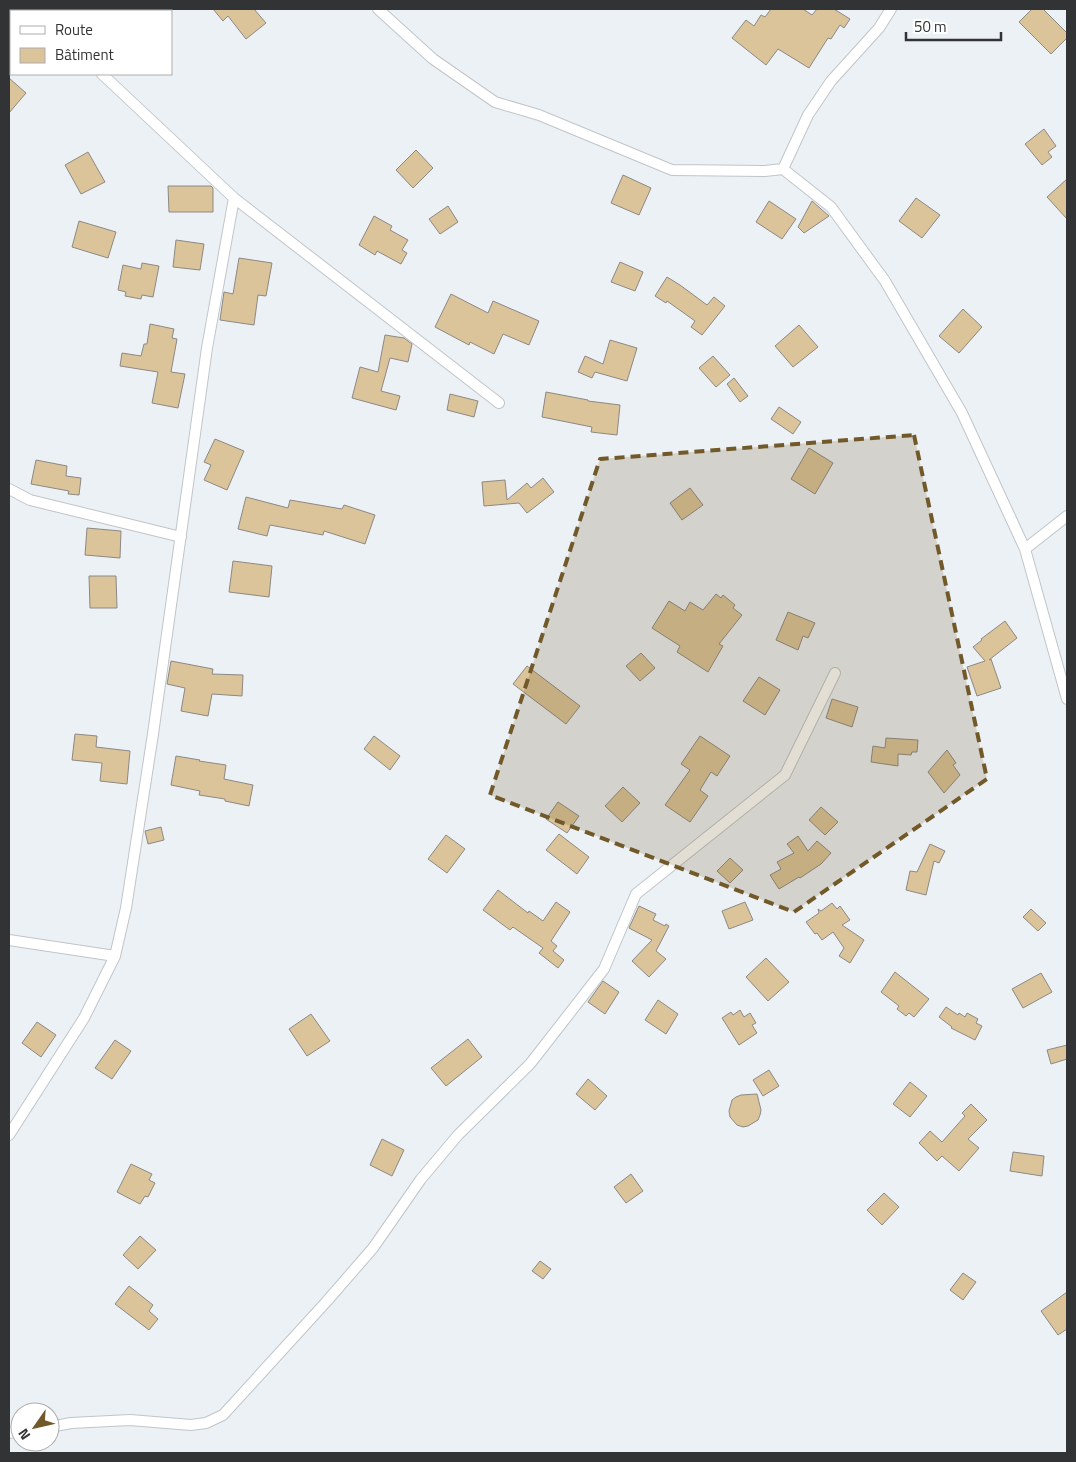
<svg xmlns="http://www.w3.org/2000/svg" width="1076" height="1462" font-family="'Titillium Web',sans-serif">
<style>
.building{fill:#dbc39a;stroke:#8c8985}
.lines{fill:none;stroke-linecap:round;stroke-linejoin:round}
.minor-casing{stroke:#c0c5c9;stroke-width:12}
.minor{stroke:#fff;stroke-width:10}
.marked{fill:#72592a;fill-opacity:0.2;stroke:#72592a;stroke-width:4;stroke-dasharray:10 6;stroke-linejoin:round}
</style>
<rect width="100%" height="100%" fill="#ecf1f5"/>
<path class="building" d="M213,9H254L266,23L246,39L228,16L223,21Z
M771,9H803L812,15L817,9H834L850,19L844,28L840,25L831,39L828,38L809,68L778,49L766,65L732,38L746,20L754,26L761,15L765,17Z
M1032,9H1043L1067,33V38L1051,54L1019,22Z
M9,78L26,93L9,113Z
M1044,129L1056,146L1048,152L1052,157L1042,165L1025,144Z
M416,150L433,168L413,188L396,170Z
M88,152L105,182L81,194L65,165Z
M623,175L651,188L639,215L611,203Z
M1067,179V219L1047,197Z
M168,186H211L213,188V212H169Z
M916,198L940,215L922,238L899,221Z
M769,201L796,219L782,239L756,222Z
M812,201L829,216L804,233L798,227Z
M448,206L458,222L440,234L429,219Z
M374,216L392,226L390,230L408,240L402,250L407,253L401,264L377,251L375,255L359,245Z
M79,221L116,232L108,258L72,247Z
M176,240L204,244L200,270L173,267Z
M239,258L272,263L266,296L258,295L254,325L220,320L224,292L233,294Z
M620,262L643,272L635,291L611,282Z
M142,263L159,266L153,297L142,295L141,299L125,296L126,292L118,290L123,265L141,269Z
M667,277L680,285L707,305L714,297L725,306L702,335L691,327L695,321L667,301L666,303L655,296Z
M451,294L488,313L493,301L539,321L529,345L503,334L494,354L470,342L469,345L435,327Z
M963,309L982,327L959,353L939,336Z
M150,324L174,329L172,338L177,339L171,372L185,374L178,408L152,403L158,372L120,366L122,353L141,356L144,344H147Z
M799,325L818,347L793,367L775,346Z
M385,335L404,338L412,344L408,362L390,358L381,391L400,396L396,410L352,398L360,367L378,372Z
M610,340L637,348L627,381L595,372L592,378L578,372L585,356L603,364Z
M713,356L730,375L716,387L699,368Z
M734,378L748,396L740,402L727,384Z
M546,392L588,400V401L620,405L617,435L591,432L592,427L542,417Z
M450,394L478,401L474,417L447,410Z
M779,407L801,422L793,434L771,419Z
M215,439L244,451L227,490L204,480L211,465L204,462Z
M809,448L833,463L815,494L791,479Z
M36,460L67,466L66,476L81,478L79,495L68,494L69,491L31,484Z
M543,478L554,492L527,513L519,503L484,506L482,482L505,480L507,500L527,483L531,488Z
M690,488L703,505L682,520L670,503Z
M246,497L288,508L290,500L342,509L344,505L375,515L365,544L324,531L323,535L270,525L267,536L238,529Z
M87,528L121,531L120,558L85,555Z
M233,561L272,566L269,597L229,592Z
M89,576H116L117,608H90Z
M716,594L721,598L723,595L735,605L733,608L742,615L719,644L723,646L708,672L677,652L680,646L652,628L669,601L685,611L690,602L703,610Z
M788,612L815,623L808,638L803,636L798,650L776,640Z
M1005,621L1017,638L989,660L991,659L1001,688L977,696L967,667L985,661L973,647L982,640L981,639Z
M641,653L655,668L640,681L626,666Z
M171,661L213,669L212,674L243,675L242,696L212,694L208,716L181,711L185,688L167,684Z
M527,666L580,706L566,724L513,684Z
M759,677L780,690L765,715L743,701Z
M832,699L858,707L852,727L826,718Z
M75,734L97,736L96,747L130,751L127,784L100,781L102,763L72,760Z
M374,736L400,756L390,770L364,749Z
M700,736L730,756L717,776L711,772L700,790L708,796L690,822L665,805L690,770L681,764Z
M886,738L918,740L917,752H912L911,755L898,754V766L871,762L873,746L885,748Z
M947,750L956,763L953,765L960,775L944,793L928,772Z
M176,756L200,760L199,761L226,765L224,779L253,785L249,806L225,801V799L199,795L200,791L171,785Z
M623,787L640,803L622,822L605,806Z
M558,802L579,816L567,833L546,819Z
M821,807L838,822L825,835L809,820Z
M161,827L164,840L148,844L145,831Z
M559,834L589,857L577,874L546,850Z
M446,835L465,849L447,873L428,859Z
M798,836L808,851L817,841L831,853L821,864L800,878L799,877L779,889L770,875L781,869L777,862L794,853L787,844Z
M930,844L945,851L939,863L934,861L926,895L906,890L910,871L917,872Z
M730,858L743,870L730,883L717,871Z
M498,890L528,913L529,911L543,921L556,902L570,912L551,941L557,946L553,951L564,960L558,968L539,953L543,948L513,927L510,930L483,910Z
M745,902L753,920L729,929L722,911Z
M832,903L837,909L840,906L850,920L842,925L864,940L850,963L839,956L844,948L833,932L822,940L817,933L815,934L806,922L819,913L818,909L821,911Z
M639,906L656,914L653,920L665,926L666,924L669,926L656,951L666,959L649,977L632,961L652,940L629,928Z
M1031,909L1046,923L1038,931L1023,917Z
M766,958L789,982L768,1001L746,977Z
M895,972L929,999L914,1017L909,1013L906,1016L897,1009L899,1006L881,992Z
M1041,973L1052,992L1023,1008L1012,989Z
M603,981L619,992L605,1014L588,1002Z
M658,1000L678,1014L666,1034L645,1020Z
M946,1007L958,1015L959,1013L965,1017L967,1013L978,1019L976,1023L982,1026L975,1040L951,1028L952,1027L939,1017Z
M740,1010L744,1017L750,1013L756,1023L752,1025L757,1033L739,1045L722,1018L731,1012L733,1015Z
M311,1014L330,1041L307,1056L289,1029Z
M37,1022L56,1035L41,1057L22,1043Z
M468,1039L482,1057L446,1086L431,1068Z
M115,1040L131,1051L112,1079L95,1068Z
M1067,1045V1059L1051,1064L1047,1050Z
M769,1070L779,1086L763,1096L753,1080Z
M588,1079L607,1096L595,1110L576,1094Z
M910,1082L927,1096L910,1117L893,1104Z
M757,1094L761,1110L760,1115L758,1120L748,1126L743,1127L737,1125L730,1117L729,1111L732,1100L736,1097L741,1095Z
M971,1104L987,1120L968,1139L979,1148L959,1171L942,1156L937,1161L919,1143L930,1131L942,1142L965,1116L962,1113Z
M382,1139L404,1150L392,1176L370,1165Z
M1013,1152L1044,1156L1042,1176L1010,1171Z
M131,1164L152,1174L149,1180L155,1183L148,1197L145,1196L140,1204L117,1192Z
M631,1174L643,1191L626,1203L614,1187Z
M884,1193L899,1207L882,1225L867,1210Z
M140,1236L156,1250L138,1269L123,1255Z
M540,1261L551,1269L543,1279L532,1271Z
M963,1273L976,1282L963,1300L950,1290Z
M129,1286L153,1305L149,1311L158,1319L149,1330L115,1304Z
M1067,1292V1329L1058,1335L1041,1311Z"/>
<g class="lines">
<defs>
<path id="minor" d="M33,9L35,11
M378,9L433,59L495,102L539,115L672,170L765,171L783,169L831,207L885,281L962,413L1025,549L1067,699
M783,169L808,115L831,81L879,28L891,9
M234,198L499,403
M9,489L30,500L181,537
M1025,549L1067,516
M9,940L115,956
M9,1135L84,1018L115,956L126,908L153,734L207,348L234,198L102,74
M50,1427L71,1423L130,1420L191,1425L206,1423L223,1415L327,1301L373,1248L421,1179L458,1135L530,1064L604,969L636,894L785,775L835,673
M9,1433L20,1431"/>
</defs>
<use href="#minor" class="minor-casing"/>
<use href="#minor" class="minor"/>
</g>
<path class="marked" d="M914,435L987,779L794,912L490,795L600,459Z"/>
<rect width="1076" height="1462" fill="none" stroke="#313334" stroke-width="20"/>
<rect x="10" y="10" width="162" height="65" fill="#ffffff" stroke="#adadae"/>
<rect x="20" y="26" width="25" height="8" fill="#ffffff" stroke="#adadae"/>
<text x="55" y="35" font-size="15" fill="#313334">Route</text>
<rect x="20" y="48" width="25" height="15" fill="#dbc39a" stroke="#adadae"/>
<text x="55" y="60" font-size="15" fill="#313334">Bâtiment</text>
<g transform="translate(35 1427) rotate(236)"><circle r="24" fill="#ffffff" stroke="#adadae"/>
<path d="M0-4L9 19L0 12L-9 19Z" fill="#72592a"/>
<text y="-8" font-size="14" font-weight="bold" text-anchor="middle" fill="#313334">N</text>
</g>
<path d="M906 32v8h95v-8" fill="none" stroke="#313334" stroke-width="2.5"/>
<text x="914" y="32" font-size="15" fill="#313334" stroke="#ffffff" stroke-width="4" paint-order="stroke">50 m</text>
</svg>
